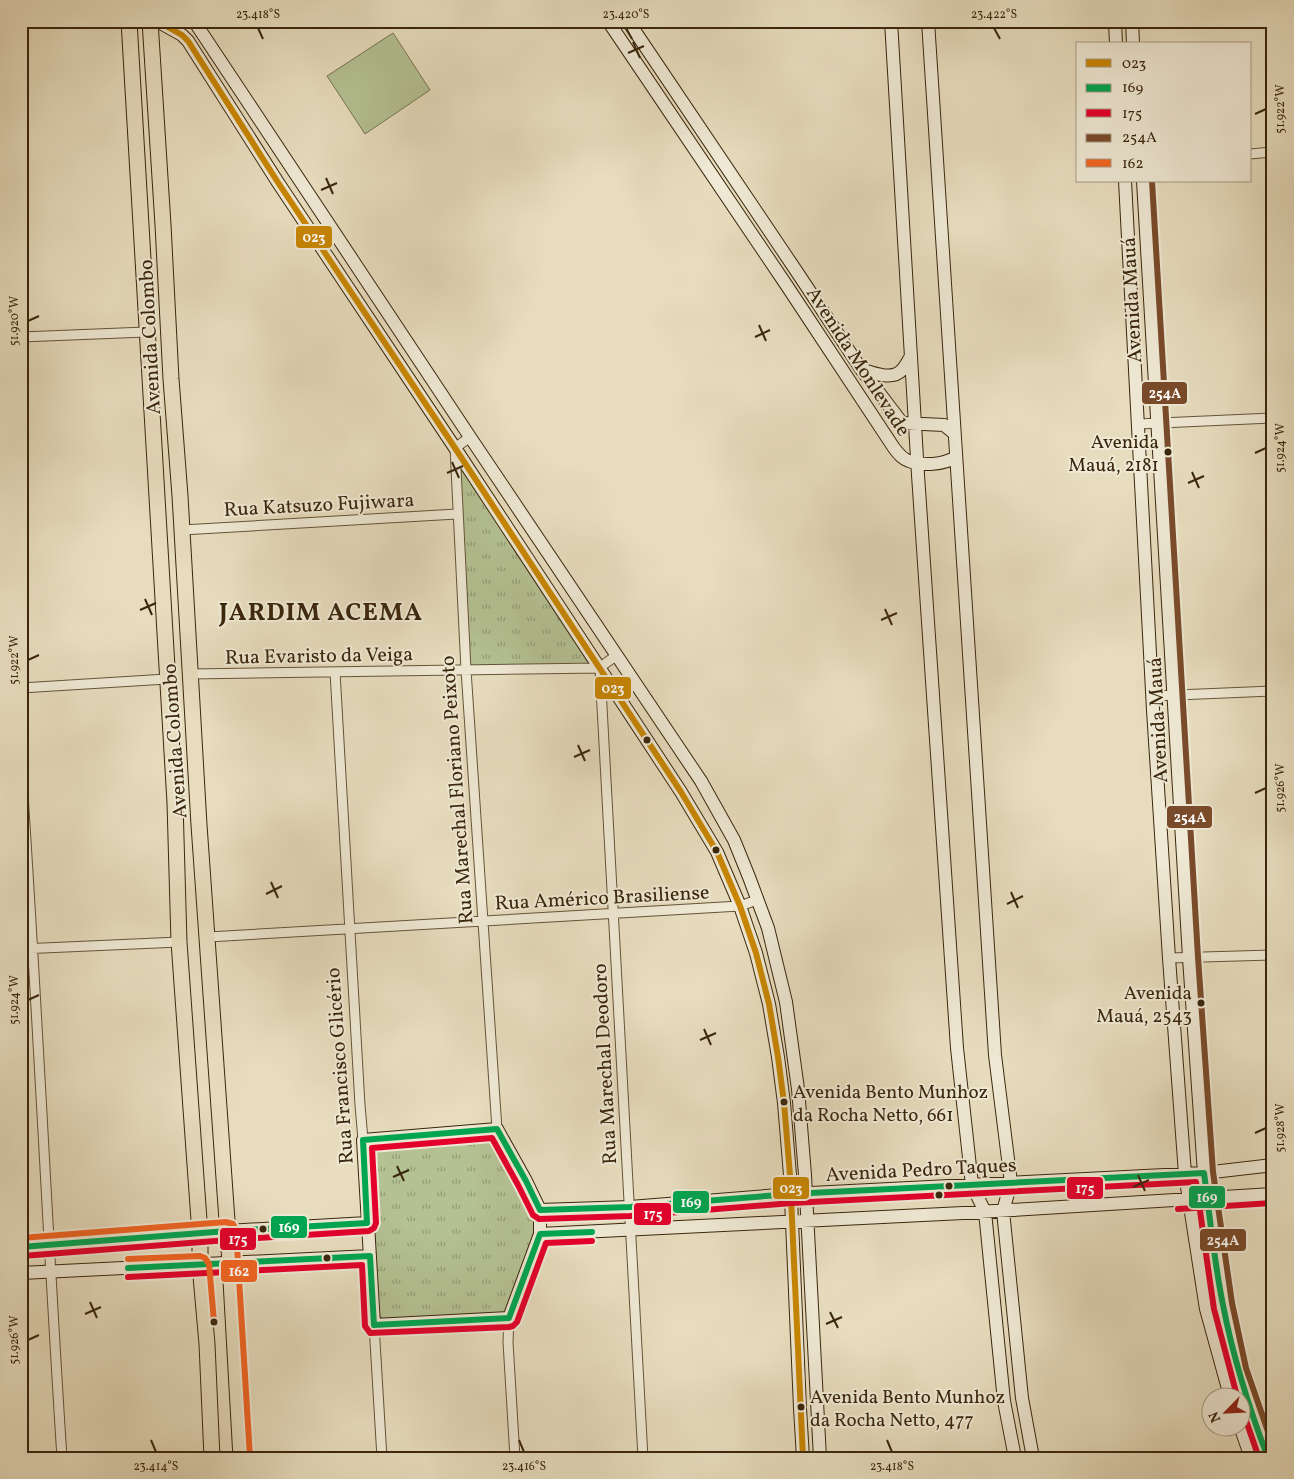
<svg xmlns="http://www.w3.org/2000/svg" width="1294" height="1479" font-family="Vollkorn,serif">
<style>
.green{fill:#b4c193;stroke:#777450}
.park{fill:url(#park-tufts);stroke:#777450}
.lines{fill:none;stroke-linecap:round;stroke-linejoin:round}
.street-casing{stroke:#655438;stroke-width:11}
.secondary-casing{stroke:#3a260c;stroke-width:14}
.primary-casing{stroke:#3a260c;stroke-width:17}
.street{stroke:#efe9d5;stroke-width:9}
.secondary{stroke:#efe9d5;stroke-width:12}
.primary{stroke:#e7ddbe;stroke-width:15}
.bus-1-casing{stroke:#efe9d5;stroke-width:10}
.bus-2-casing{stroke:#efe9d5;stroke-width:10}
.bus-3-casing{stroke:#efe9d5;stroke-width:10}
.bus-4-casing{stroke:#efe9d5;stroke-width:10}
.bus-5-casing{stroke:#efe9d5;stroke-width:10}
.bus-1{stroke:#c88603;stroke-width:6}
.bus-2{stroke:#00a651;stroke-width:6}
.bus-3{stroke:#e4002b;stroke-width:6}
.bus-4{stroke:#7a4b2a;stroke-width:6}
.bus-5{stroke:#f26522;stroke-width:6}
.ticks{fill:none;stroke:#3a260c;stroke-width:2}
.bus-dot{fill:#3a260c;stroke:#efe9d5;stroke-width:2}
.labels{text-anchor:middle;stroke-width:4;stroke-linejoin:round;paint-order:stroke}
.bus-label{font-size:19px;fill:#3a260c;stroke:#efe9d5;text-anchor:end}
.street-label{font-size:20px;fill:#3a260c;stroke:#efe9d5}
.district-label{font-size:25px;font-weight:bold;letter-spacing:1px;fill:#3a260c;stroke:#efe9d5}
.line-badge{stroke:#efe9d5;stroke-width:2}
.badge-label{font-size:14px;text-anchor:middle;font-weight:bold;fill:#fff}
.neatline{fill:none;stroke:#3a260c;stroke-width:2}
.ticks-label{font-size:12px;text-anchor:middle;fill:#3a260c}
</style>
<defs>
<pattern id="park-tufts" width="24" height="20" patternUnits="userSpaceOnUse" patternTransform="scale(1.25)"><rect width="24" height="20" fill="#b4c193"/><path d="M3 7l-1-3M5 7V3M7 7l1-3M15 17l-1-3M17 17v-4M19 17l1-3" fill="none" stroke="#939d76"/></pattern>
</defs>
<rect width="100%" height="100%" fill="#e7ddbe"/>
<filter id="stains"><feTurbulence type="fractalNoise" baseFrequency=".004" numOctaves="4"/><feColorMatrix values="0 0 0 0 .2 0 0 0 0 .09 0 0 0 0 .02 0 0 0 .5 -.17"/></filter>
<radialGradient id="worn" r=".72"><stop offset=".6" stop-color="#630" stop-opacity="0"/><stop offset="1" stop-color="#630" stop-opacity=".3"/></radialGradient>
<path class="green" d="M393,33L430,90L365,134L327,76Z"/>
<path class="park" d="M455,448L599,668L466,670Z
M497,1129L541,1215L509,1318L374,1325L363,1140Z"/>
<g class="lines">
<defs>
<path id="street" d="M1250,154L1273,152
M21,337L146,332
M1138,424L1273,418
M470,437L455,448L466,670L497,1129
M182,530L457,514
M599,668L617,655
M600,670L643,1458
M335,672L360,1105L363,1140
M190,674L599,668
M21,688L167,679
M1153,696L1273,691
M21,765C37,996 47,1227 62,1458
M208,937L740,906L757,900
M21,949L179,942
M1169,958L1273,955
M509,1318L508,1342L515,1458
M374,1325L382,1458"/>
<path id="secondary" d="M157,21L182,35L188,41L277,181L455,448L681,792L717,852L740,906L756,953L769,1004L778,1057L784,1103L790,1175L800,1408L803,1458
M194,21L470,437L701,781L734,840L749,877L768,928L786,1002L798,1089L805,1175L820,1458
M608,21L787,286L894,448C898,453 902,459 909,461C923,466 943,465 956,457
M628,21L801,278L861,369L902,423L944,425L954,433
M891,21L918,475L957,1048L972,1185L985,1212L1004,1401L1015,1458
M928,21L995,1055L1011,1183L1003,1211L1022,1398L1033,1458
M1115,21L1116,44
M1132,21L1133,44
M1125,181L1153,710L1169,958L1185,1174L1206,1309L1230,1396
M1143,181L1189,958L1204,1173L1223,1305L1238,1370L1257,1429L1268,1458
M861,369C873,373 892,381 902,370C906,366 908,361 911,356
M497,1129L526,1181L540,1210V1234L509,1318L374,1325L363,1140Z
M540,1210L630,1207L791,1194L1204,1173L1273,1165
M540,1234L963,1213L1273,1194
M21,1247L227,1231L367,1223
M21,1273L370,1256
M1240,1426L1251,1458"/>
<path id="primary" d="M129,21L175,803L179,942L200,1234V1265L207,1344L212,1458
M150,21L163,225L171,379L180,496L199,825L230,1263L241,1458"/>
</defs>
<use href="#street" class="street-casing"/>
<use href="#secondary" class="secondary-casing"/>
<use href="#primary" class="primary-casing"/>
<use href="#street" class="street"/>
<use href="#secondary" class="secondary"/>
<use href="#primary" class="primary"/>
<defs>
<path id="bus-1" d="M157,21L182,35L188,41L277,181L455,448L681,792L717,852L740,906L756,953L769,1004L778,1057L784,1103L790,1175L803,1458"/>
<path id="bus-2" d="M21,1247L227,1231L367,1223L363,1140L497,1129L526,1181L540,1210L630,1207L791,1194L1204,1173C1210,1217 1214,1261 1223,1305C1233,1357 1249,1408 1268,1458
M128,1268L370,1256L374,1325L509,1318L540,1234L592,1232"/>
<path id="bus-3" d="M1178,1209L1273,1203
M22,1256L228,1240L369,1231L374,1228L376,1223L372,1148L492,1138L518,1185L533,1215L539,1219L630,1216L792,1203L1196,1182L1209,1275L1214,1309L1237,1396
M128,1277L362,1265L365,1326L370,1333L509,1327L513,1326L517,1322L546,1243L592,1241
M1242,1409L1259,1458"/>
<path id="bus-4" d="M1152,181L1198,957L1213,1172L1232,1303L1246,1368L1273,1446"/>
<path id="bus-5" d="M21,1238L226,1222L233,1224L236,1230L250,1457
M128,1259L200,1256L205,1258L209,1264L214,1322"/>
</defs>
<use href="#bus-1" class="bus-1-casing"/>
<use href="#bus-2" class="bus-2-casing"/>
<use href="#bus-3" class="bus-3-casing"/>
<use href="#bus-4" class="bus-4-casing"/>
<use href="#bus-5" class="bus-5-casing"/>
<use href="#bus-1" class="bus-1"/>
<use href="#bus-2" class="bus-2"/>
<use href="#bus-3" class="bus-3"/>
<use href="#bus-4" class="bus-4"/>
<use href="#bus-5" class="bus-5"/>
</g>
<path class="ticks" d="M258,28L263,39M626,28L632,39M994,28L1000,39M633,42L640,58M628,53L644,46M1255,114L1266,109M326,178L333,194M321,190L337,183M28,321L39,316M759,325L766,341M755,337L770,330M1255,453L1266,448M452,462L459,478M1192,472L1199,488M447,473L463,466M1188,483L1204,476M145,599L152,615M885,609L892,625M140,610L156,603M881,620L897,613M28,660L39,655M578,745L585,761M574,757L590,750M1255,793L1266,788M271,882L278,898M1011,892L1018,908M266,894L282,886M1007,904L1023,896M28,1000L39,995M704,1029L711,1045M700,1040L716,1033M1255,1133L1266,1128M397,1166L404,1181M1138,1175L1145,1191M393,1177L409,1170M1133,1187L1149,1180M90,1302L97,1318M830,1312L838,1328M85,1314L101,1307M826,1324L842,1317M28,1340L39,1335M151,1440L156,1452M519,1440L524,1452M887,1440L892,1452"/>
<g class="bus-dot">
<circle cx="1168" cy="452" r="4.5"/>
<circle cx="647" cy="740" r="4.5"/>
<circle cx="716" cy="850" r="4.5"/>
<circle cx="1201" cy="1003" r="4.5"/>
<circle cx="784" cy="1102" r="4.5"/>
<circle cx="949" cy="1186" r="4.5"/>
<circle cx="939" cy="1195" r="4.5"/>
<circle cx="263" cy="1229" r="4.5"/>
<circle cx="327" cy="1258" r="4.5"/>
<circle cx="214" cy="1322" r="4.5"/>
<circle cx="801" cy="1407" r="4.5"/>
</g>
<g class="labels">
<g class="bus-label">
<text x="1159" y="448">Avenida<tspan x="1159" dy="23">Mauá, 2181</tspan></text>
<text x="1192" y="999">Avenida<tspan x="1192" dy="23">Mauá, 2543</tspan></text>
<text x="793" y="1098" text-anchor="start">Avenida Bento Munhoz<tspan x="793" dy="23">da Rocha Netto, 661</tspan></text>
<text x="810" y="1403" text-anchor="start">Avenida Bento Munhoz<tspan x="810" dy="23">da Rocha Netto, 477</tspan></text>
</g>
<g class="street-label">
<text transform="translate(1131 300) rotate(-93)" y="7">Avenida Mauá</text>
<text transform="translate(149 337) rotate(-93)" y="7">Avenida Colombo</text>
<text transform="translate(859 361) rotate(57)" y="7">Avenida Monlevade</text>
<text transform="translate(319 504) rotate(-3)" y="7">Rua Katsuzo Fujiwara</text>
<text transform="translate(319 655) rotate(-1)" y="7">Rua Evaristo da Veiga</text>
<text transform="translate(1157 720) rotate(-93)" y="7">Avenida Mauá</text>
<text transform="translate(174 741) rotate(-94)" y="7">Avenida Colombo</text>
<text transform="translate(456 790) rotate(-94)" y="7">Rua Marechal Floriano Peixoto</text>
<text transform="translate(602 897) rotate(-3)" y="7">Rua Américo Brasiliense</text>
<text transform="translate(604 1064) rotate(-93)" y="7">Rua Marechal Deodoro</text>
<text transform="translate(339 1066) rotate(-94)" y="7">Rua Francisco Glicério</text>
<text transform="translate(921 1169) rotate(-3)" y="7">Avenida Pedro Taques</text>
</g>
<g class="district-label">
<text x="321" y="620">JARDIM ACEMA</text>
</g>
</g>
<g class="line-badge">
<rect x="295" y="225" width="38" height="24" rx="5" fill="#c88603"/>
<rect x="1141" y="381" width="47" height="24" rx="5" fill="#7a4b2a"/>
<rect x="594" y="676" width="38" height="24" rx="5" fill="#c88603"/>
<rect x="1166" y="805" width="47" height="24" rx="5" fill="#7a4b2a"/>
<rect x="1066" y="1176" width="38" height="24" rx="5" fill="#e4002b"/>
<rect x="772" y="1176" width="38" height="24" rx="5" fill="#c88603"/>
<rect x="1188" y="1185" width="38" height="24" rx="5" fill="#00a651"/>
<rect x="672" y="1190" width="38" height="24" rx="5" fill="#00a651"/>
<rect x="633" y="1202" width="39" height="24" rx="5" fill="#e4002b"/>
<rect x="270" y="1215" width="38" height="24" rx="5" fill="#00a651"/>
<rect x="219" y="1227" width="38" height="24" rx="5" fill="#e4002b"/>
<rect x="1199" y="1228" width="48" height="24" rx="5" fill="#7a4b2a"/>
<rect x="220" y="1259" width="38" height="24" rx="5" fill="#f26522"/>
</g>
<g class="badge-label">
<text x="314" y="242">023</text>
<text x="1165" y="398">254A</text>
<text x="613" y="693">023</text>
<text x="1190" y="822">254A</text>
<text x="1085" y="1193">175</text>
<text x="791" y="1193">023</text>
<text x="1207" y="1202">169</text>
<text x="691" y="1207">169</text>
<text x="653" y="1219">175</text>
<text x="289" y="1232">169</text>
<text x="238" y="1244">175</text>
<text x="1223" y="1245">254A</text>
<text x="239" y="1276">162</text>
</g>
<rect width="1294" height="1479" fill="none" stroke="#e7ddbe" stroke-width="55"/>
<rect x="1076" y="42" width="175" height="140" fill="#efe9d5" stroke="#a79b85"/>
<rect x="1086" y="59" width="25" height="8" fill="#c88603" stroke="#a79b85"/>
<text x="1122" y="68" font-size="15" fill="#3a260c">023</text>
<rect x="1086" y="84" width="25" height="8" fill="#00a651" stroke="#a79b85"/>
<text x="1122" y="92" font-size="15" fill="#3a260c">169</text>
<rect x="1086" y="109" width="25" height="8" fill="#e4002b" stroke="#a79b85"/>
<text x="1122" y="118" font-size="15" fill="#3a260c">175</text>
<rect x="1086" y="134" width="25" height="8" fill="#7a4b2a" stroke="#a79b85"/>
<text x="1122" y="142" font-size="15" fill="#3a260c">254A</text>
<rect x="1086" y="159" width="25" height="8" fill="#f26522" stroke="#a79b85"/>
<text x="1122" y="168" font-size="15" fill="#3a260c">162</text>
<g transform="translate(1226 1412) rotate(246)"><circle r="24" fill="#efe9d5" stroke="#a79b85"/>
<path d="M0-4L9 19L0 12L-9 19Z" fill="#8f2418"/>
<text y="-8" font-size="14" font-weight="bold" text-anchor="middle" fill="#3a260c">N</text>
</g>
<rect x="28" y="28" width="1238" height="1424" class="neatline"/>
<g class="ticks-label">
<text x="258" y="18">23.418°S</text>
<text x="626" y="18">23.420°S</text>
<text x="994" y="18">23.422°S</text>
<text transform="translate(1280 109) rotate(-90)" y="4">51.922°W</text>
<text transform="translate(14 321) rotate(-90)" y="4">51.920°W</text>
<text transform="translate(1280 448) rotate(-90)" y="4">51.924°W</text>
<text transform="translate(14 660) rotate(-90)" y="4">51.922°W</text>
<text transform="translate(1280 788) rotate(-90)" y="4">51.926°W</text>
<text transform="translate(14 1000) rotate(-90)" y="4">51.924°W</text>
<text transform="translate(1280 1128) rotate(-90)" y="4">51.928°W</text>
<text transform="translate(14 1340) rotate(-90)" y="4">51.926°W</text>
<text x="156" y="1470">23.414°S</text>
<text x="524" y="1470">23.416°S</text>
<text x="892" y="1470">23.418°S</text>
</g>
<rect width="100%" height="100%" filter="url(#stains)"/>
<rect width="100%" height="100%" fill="url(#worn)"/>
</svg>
